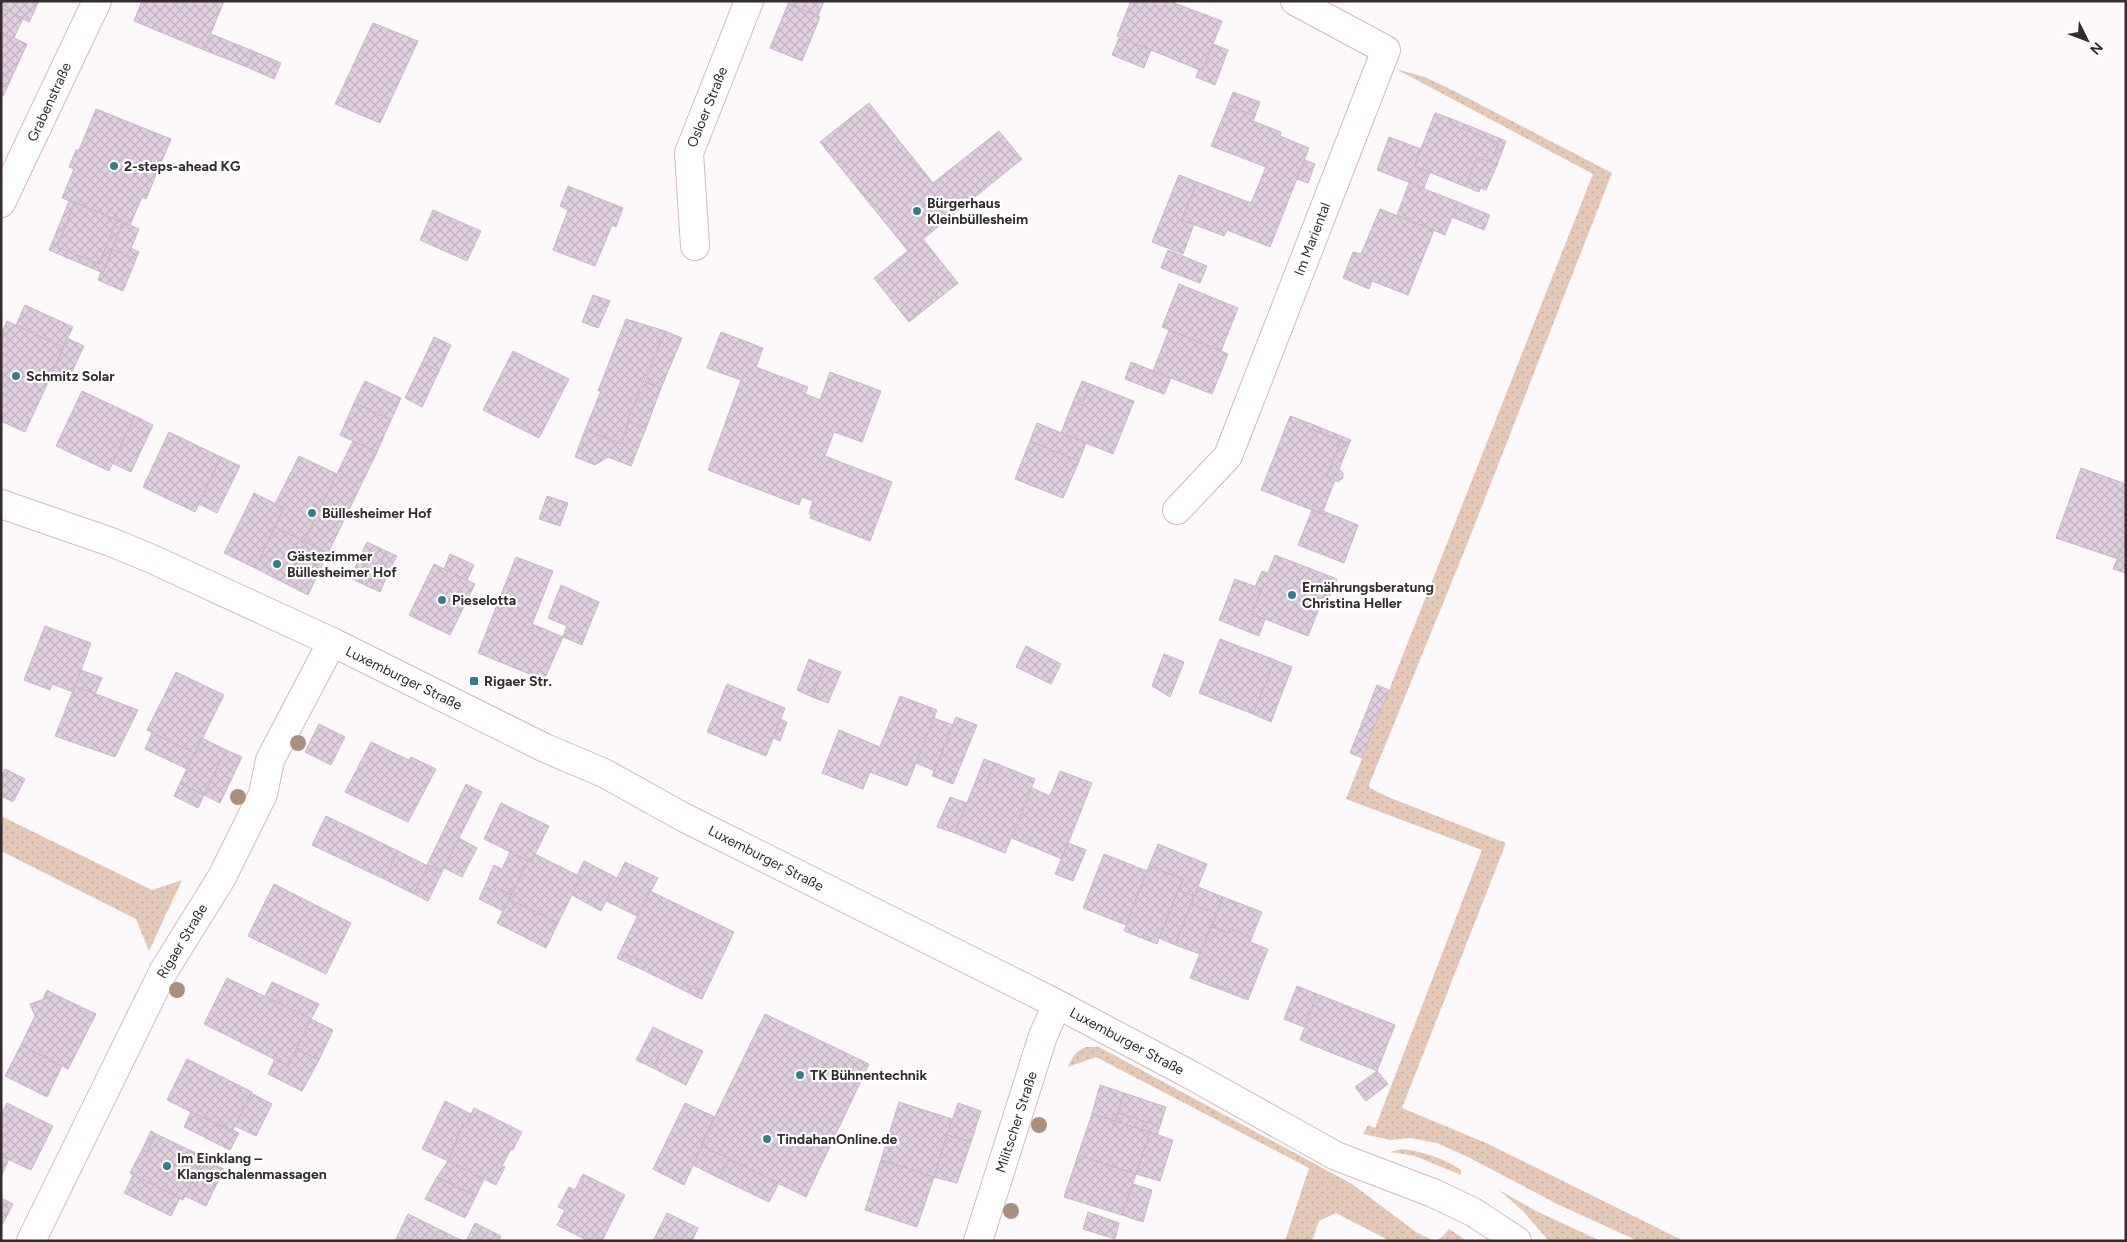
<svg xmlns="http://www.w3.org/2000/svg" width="2127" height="1242" font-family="Figtree,sans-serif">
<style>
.grass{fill:url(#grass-dots)}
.building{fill:url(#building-cross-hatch);stroke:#c9b9c8}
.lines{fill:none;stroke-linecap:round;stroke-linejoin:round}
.minor-casing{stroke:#d1bac1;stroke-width:30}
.minor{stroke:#fff;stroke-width:28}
.tree{fill:#ac907f}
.poi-dot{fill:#377c8a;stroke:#fff;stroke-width:2}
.labels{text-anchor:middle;stroke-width:4.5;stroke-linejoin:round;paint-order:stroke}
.street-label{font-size:14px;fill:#342b2e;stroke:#fff}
.poi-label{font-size:14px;font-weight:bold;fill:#342b2e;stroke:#fff;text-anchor:start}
</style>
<defs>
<pattern id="grass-dots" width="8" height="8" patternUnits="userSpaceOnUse" patternTransform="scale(1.25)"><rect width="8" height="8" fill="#e5c9b8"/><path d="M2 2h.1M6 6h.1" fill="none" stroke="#c5ad9e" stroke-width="1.8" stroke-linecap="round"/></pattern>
<pattern id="building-cross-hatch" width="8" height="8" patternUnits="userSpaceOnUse" patternTransform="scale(1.25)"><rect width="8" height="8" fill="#e0cfdf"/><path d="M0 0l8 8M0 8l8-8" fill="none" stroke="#c1b2c0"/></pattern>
</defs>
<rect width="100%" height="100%" fill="#fdf8f9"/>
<path class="grass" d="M1396,69L1425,77L1456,92L1612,173L1468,542L1369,785L1370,788L1388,797L1506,843L1402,1108L1486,1143L1684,1241H1638L1557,1204L1470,1158L1437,1143L1410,1138L1391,1140L1363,1134L1368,1125L1375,1128L1482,850L1346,799L1593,174Z
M1,816L152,890L182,880L149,951L136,919L1,851Z
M1086,1047H1099L1352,1184L1416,1232L1432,1240H1437L1443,1236L1449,1229L1467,1241H1390L1336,1213L1319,1221L1312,1241H1285L1309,1168L1096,1057L1068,1067C1072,1057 1076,1051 1086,1047Z
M1402,1149C1424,1152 1443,1158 1461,1170V1175L1415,1156L1390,1152Z
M1499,1190L1536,1211L1601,1241H1549L1523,1211Z"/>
<path class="building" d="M1,1H39L29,22L1,7Z
M142,1H224L204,50L134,21Z
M789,1H824L818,16L788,4Z
M1131,1H1175L1174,3L1222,21L1202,71L1117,36Z
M788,4L820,17L802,61L770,48Z
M1,8L23,18L14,38L1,32Z
M373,23L418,41L380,123L335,104Z
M1,32L27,44L3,96L1,95Z
M211,34L253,51L247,67L204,50Z
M1119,38L1151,50L1144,68L1112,55Z
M1213,44L1228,50L1215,85L1196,77L1199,69L1202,71Z
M253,51L281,63L274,79L247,67Z
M1233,92L1260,102L1255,116L1228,105Z
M869,103L933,183L999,131L1022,159L923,239L958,283L909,322L874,278L908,251L820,142Z
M1228,105L1255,116L1253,121L1281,132L1280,136L1309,148L1270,247L1227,230L1224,236L1182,220L1197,182L1251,203L1266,167L1211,146Z
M96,109L171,139L146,199L142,197L130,225L62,198L74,169L69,167L76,150H79Z
M1435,113L1452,119L1450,124L1499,143L1491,162L1477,157L1467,183L1481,187L1479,192L1414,166Z
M1452,119L1506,141L1497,165L1491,162L1499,143L1450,124Z
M1389,137L1421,149L1414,166L1430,172L1424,188L1377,170Z
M1477,157L1497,165L1486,190L1467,183Z
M1305,160L1315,164L1308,183L1297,179Z
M1179,175L1197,182L1182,220L1194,224L1183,254L1152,242Z
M1409,183L1458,202L1445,235L1397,215Z
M568,186L623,208L616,227L612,225L595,266L553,250L568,210L560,206Z
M69,201L75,202L57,247L99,264L117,220L123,222L103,273L49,250Z
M75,202L117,220L99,264L57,247Z
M1458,202L1490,215L1484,230L1452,217Z
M1380,209L1434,230L1408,295L1372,281L1369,289L1343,278L1353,252L1361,254Z
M433,210L481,231L467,261L420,240Z
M123,222L139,229L131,248L139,252L136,259L112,249Z
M112,249L136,259L123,291L98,280L101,272L103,273Z
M1168,250L1207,266L1200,283L1161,268Z
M1179,284L1238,308L1221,351L1162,327Z
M593,295L610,301L598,328L582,322Z
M25,305L73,327L63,347L16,325Z
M626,319L665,331L627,421H629L621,444L585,430L601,391H598Z
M7,321L64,348L25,432L1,421V334Z
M1169,330L1228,354L1212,394L1153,371Z
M665,331L682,338L661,388L645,382Z
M721,332L763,348L756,367L808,387L805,394L820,400L830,372L881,391L862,442L834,432L825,456L892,482L870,541L810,518L812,514H809L813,501L802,497L799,505L708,470L741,380L707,368Z
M434,337L451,345L439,371L422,363Z
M67,338L84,346L69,378L53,370Z
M513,351L569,379L539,438L483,410Z
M1131,362L1171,378L1164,394L1125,379Z
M422,363L439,371L422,407L405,398Z
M365,381L401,398L391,420L354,403Z
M1082,381L1090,384L1082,405L1073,402Z
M645,382L661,388L646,428L627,421Z
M1090,384L1134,401L1113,454L1061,433L1073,402L1082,405Z
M82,391L135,416L109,471L56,446Z
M354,403L391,420L377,452L340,435Z
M135,416L153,425L131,472L112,463Z
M1290,416L1314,425L1313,430L1341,440L1327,476L1335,480L1322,514L1261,490Z
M629,422L646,428L631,466L608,457L595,465L575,457L585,430L621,444Z
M1037,423L1086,443L1079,461L1030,441Z
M1314,425L1351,440L1349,444L1313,430Z
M169,432L221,457L195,512L143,487Z
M1341,440L1349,444L1339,469L1343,473V478L1338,482L1327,476Z
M353,441L377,452L328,553L304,541Z
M1030,441L1079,461L1063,498L1015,479Z
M299,456L337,474L304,541L275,527L284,508L275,504Z
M221,457L240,466L217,513L199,504Z
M2081,468L2126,484V538L2118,559L2056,538Z
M254,493L284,508L255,568L224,553Z
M547,496L568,503L560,526L539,519Z
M1312,510L1322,514L1323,511L1358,525L1344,563L1298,545Z
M275,527L328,553L308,595L255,568Z
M2126,538V573L2113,569Z
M367,542L386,551L380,564L390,569L380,592L350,578Z
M386,551L397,556L390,569L380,564Z
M450,554L474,565L467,580L444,569Z
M1275,555L1337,579L1325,608L1320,606L1308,636L1252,614L1262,589L1255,587L1262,571L1268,573Z
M516,557L553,571L532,624L563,637L544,680L478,653Z
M434,564L475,584L450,635L409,615Z
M1235,579L1262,589L1252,614L1265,619L1259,636L1219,620Z
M561,585L599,602L584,639L565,631L567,626L548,618Z
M45,626L91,643L73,692L52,684L50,690L24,680Z
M565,631L584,639L582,645L563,637Z
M1220,639L1275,660L1253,714L1199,693Z
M1026,646L1061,664L1051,684L1016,667Z
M1164,654L1184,662L1170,697L1152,686Z
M809,659L825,666L812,697L797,690Z
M1275,660L1292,667L1271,722L1253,714Z
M825,666L841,672L828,703L812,697Z
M81,670L102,678L95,694L75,686Z
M176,672L224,695L195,753L147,730Z
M727,684L785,708L766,756L707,732Z
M1377,685L1389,690L1362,758L1350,753Z
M75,686L138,710L115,757L55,736Z
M900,696L937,710L907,786L870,772L863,789L822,773L839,730L880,747Z
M956,717L977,725L953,784L932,776Z
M934,718L953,725L935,771L916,763Z
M780,719L787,722L780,741L773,738Z
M319,724L345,737L331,765L305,752Z
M152,733L195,753L187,769L145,749Z
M202,738L226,750L204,795L180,783Z
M371,742L409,760L411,757L436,769L408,822L345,792Z
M226,750L242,757L220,803L204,795Z
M984,759L995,763L986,784L976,780Z
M995,763L1035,779L1005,853L955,833L976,780L986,784Z
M5,769L25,779L13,802L1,796V777Z
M1060,771L1092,783L1062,859L1012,838L1032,788L1050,796Z
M180,783L204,795L198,808L174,796Z
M466,784L482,792L442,872L427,865Z
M950,797L967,803L955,833L937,827Z
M501,803L549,826L531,862L484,839Z
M326,816L398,851L384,879L312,845Z
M459,838L477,848L462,877L444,868Z
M1068,843L1086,850L1073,881L1055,874Z
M1158,844L1207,864L1194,896L1178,890L1183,879L1149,866Z
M398,851L428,866L414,894L384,879Z
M510,852L528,861L511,895L496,887L493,892L484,888L494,865L502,869Z
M535,854L581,877L558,923L509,899L528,861L531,862Z
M1104,854L1147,871L1126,925L1083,908Z
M584,861L617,878L601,911L572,895L581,877L577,875Z
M625,862L658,878L637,916L606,901Z
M428,866L442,872L428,901L414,894Z
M1149,866L1183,879L1157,944L1124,931Z
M274,884L351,923L326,974L248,936Z
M496,887L511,895L503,911L479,899L484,888L493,892Z
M1198,887L1223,897L1217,914L1191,904Z
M1178,890L1194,896L1175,945L1159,938Z
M650,891L734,932L702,999L697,997L700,991L678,980L675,986L643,970L646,964L624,953L621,960L617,958Z
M1223,897L1262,912L1252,937L1231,929L1229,933L1212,927Z
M509,899L558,923L546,948L497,923Z
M1191,904L1217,914L1200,954L1175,945Z
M1211,926L1229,933L1231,929L1252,937L1250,942L1268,949L1248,1000L1227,992L1228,990L1212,983L1211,986L1190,978Z
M624,953L646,964L643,970L621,960Z
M227,978L311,1019L288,1066L204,1024Z
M678,980L700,991L697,997L675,986Z
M272,982L319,1004L311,1019L265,996Z
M1212,983L1228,990L1227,992L1211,986Z
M1297,986L1317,994L1304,1027L1284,1019Z
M47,990L56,995L43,999Z
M1317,994L1395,1025L1377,1071L1300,1040Z
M56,995L96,1014L68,1069L21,1045L35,1016L30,1004Z
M765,1014L869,1064L806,1197L701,1145Z
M311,1019L333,1030L319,1060L297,1049Z
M653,1027L669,1035L653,1068L636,1060Z
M669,1035L703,1051L686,1085L653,1068Z
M21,1045L62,1066L47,1097L5,1076Z
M297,1049L319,1060L302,1091L268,1074L275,1059L288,1066Z
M187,1059L252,1092L232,1132L167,1100Z
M1377,1071L1388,1084L1366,1101L1355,1087Z
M1100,1085L1124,1093L1115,1121L1092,1114Z
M251,1093L272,1104L256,1136L235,1126Z
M1124,1093L1166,1107L1160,1126L1118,1113Z
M445,1101L471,1114L466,1125L463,1124L448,1161L422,1149Z
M899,1102L952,1119L934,1177L881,1160Z
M7,1103L53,1126L31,1170L1,1156V1110L3,1111Z
M685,1103L715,1117L684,1185L653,1169Z
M958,1103L981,1111L971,1142L947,1135Z
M474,1108L522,1132L513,1150L511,1149L502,1166L505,1167L496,1185L448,1161L463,1124L466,1125Z
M191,1112L239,1133L230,1150L184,1127Z
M1118,1113L1160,1126L1157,1135L1115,1121Z
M1092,1114L1150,1132L1136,1174L1078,1155Z
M151,1131L156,1134L147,1152L142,1150Z
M1150,1132L1173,1140L1160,1181L1136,1174Z
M156,1134L204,1157L183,1200L130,1173L142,1150L147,1152Z
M947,1135L971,1142L957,1183L934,1177Z
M702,1146L729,1159L719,1178L693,1165Z
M1078,1155L1136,1174L1122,1215L1064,1197Z
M1,1156L9,1159L1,1177Z
M203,1159L224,1169L206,1206L185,1196Z
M729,1159L779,1183L769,1202L719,1178Z
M881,1160L934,1177L917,1227L865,1210Z
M448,1161L484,1179L476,1196L437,1177Z
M583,1174L625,1195L602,1241H588L557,1225L565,1210L558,1207L569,1187L575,1190Z
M133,1175L180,1198L171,1216L124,1193Z
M437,1177L476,1196L465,1218L425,1199Z
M1133,1184L1152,1190L1143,1222L1122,1215Z
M1,1198L13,1204L1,1227Z
M1088,1212L1119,1223L1115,1239L1083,1229Z
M667,1213L698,1228L692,1241H653Z
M408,1214L463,1241H395Z
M475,1223L501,1236L499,1241H466Z"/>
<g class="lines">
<defs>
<path id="minor" d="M1,203L97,1
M695,246L689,153L749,1
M1,504L111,542L152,559L332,642L545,748L604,773L683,817L1057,1004L1191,1075L1336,1156L1433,1193L1473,1212L1517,1241
M1177,510L1228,456L1386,50L1295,1
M31,1241L163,972L222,877L263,794L270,760L332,642
M978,1241L1043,1036L1057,1004"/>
</defs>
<use href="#minor" class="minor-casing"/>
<use href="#minor" class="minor"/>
</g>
<g class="tree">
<circle cx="298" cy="743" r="8"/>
<circle cx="238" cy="797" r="8"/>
<circle cx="177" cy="990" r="8"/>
<circle cx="1039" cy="1125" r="8"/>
<circle cx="1011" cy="1211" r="8"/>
</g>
<g class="poi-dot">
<circle cx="114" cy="166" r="5"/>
<circle cx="917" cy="211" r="5"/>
<circle cx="16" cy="376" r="5"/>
<circle cx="312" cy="513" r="5"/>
<circle cx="277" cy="564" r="5"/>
<circle cx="1292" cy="595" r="5"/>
<circle cx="442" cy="600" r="5"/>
<rect x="469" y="676" width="10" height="10" rx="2.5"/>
<circle cx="800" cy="1075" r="5"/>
<circle cx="767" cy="1139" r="5"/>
<circle cx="167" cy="1166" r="5"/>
</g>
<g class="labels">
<g class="street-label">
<text transform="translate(49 102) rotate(-65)" y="5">Grabenstraße</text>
<text transform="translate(707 107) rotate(-68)" y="5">Osloer Straße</text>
<text transform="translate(1312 239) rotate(-69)" y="5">Im Mariental</text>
<text transform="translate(404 678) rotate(26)" y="5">Luxemburger Straße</text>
<text transform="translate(766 858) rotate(27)" y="5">Luxemburger Straße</text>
<text transform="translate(182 941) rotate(-59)" y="5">Rigaer Straße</text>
<text transform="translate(1127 1041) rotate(28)" y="5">Luxemburger Straße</text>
<text transform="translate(1016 1122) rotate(-72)" y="5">Militscher Straße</text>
</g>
<g class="poi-label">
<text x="124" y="171">2-steps-ahead KG</text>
<text x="927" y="208">Bürgerhaus<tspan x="927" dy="16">Kleinbüllesheim</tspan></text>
<text x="26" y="381">Schmitz Solar</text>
<text x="322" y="518">Büllesheimer Hof</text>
<text x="287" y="561">Gästezimmer<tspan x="287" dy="16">Büllesheimer Hof</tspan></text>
<text x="1302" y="592">Ernährungsberatung<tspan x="1302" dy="16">Christina Heller</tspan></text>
<text x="452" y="605">Pieselotta</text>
<text x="484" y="686">Rigaer Str.</text>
<text x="810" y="1080">TK Bühnentechnik</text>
<text x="777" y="1144">TindahanOnline.de</text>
<text x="177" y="1163">Im Einklang –<tspan x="177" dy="16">Klangschalenmassagen</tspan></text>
</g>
</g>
<rect width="2127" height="1242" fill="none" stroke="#342b2e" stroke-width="5"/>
<g transform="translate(2087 40) rotate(132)" stroke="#ffffff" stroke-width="4" paint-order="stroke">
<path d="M0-4L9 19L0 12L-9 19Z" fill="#342b2e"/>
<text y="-8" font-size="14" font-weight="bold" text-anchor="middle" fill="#342b2e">N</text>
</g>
</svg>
